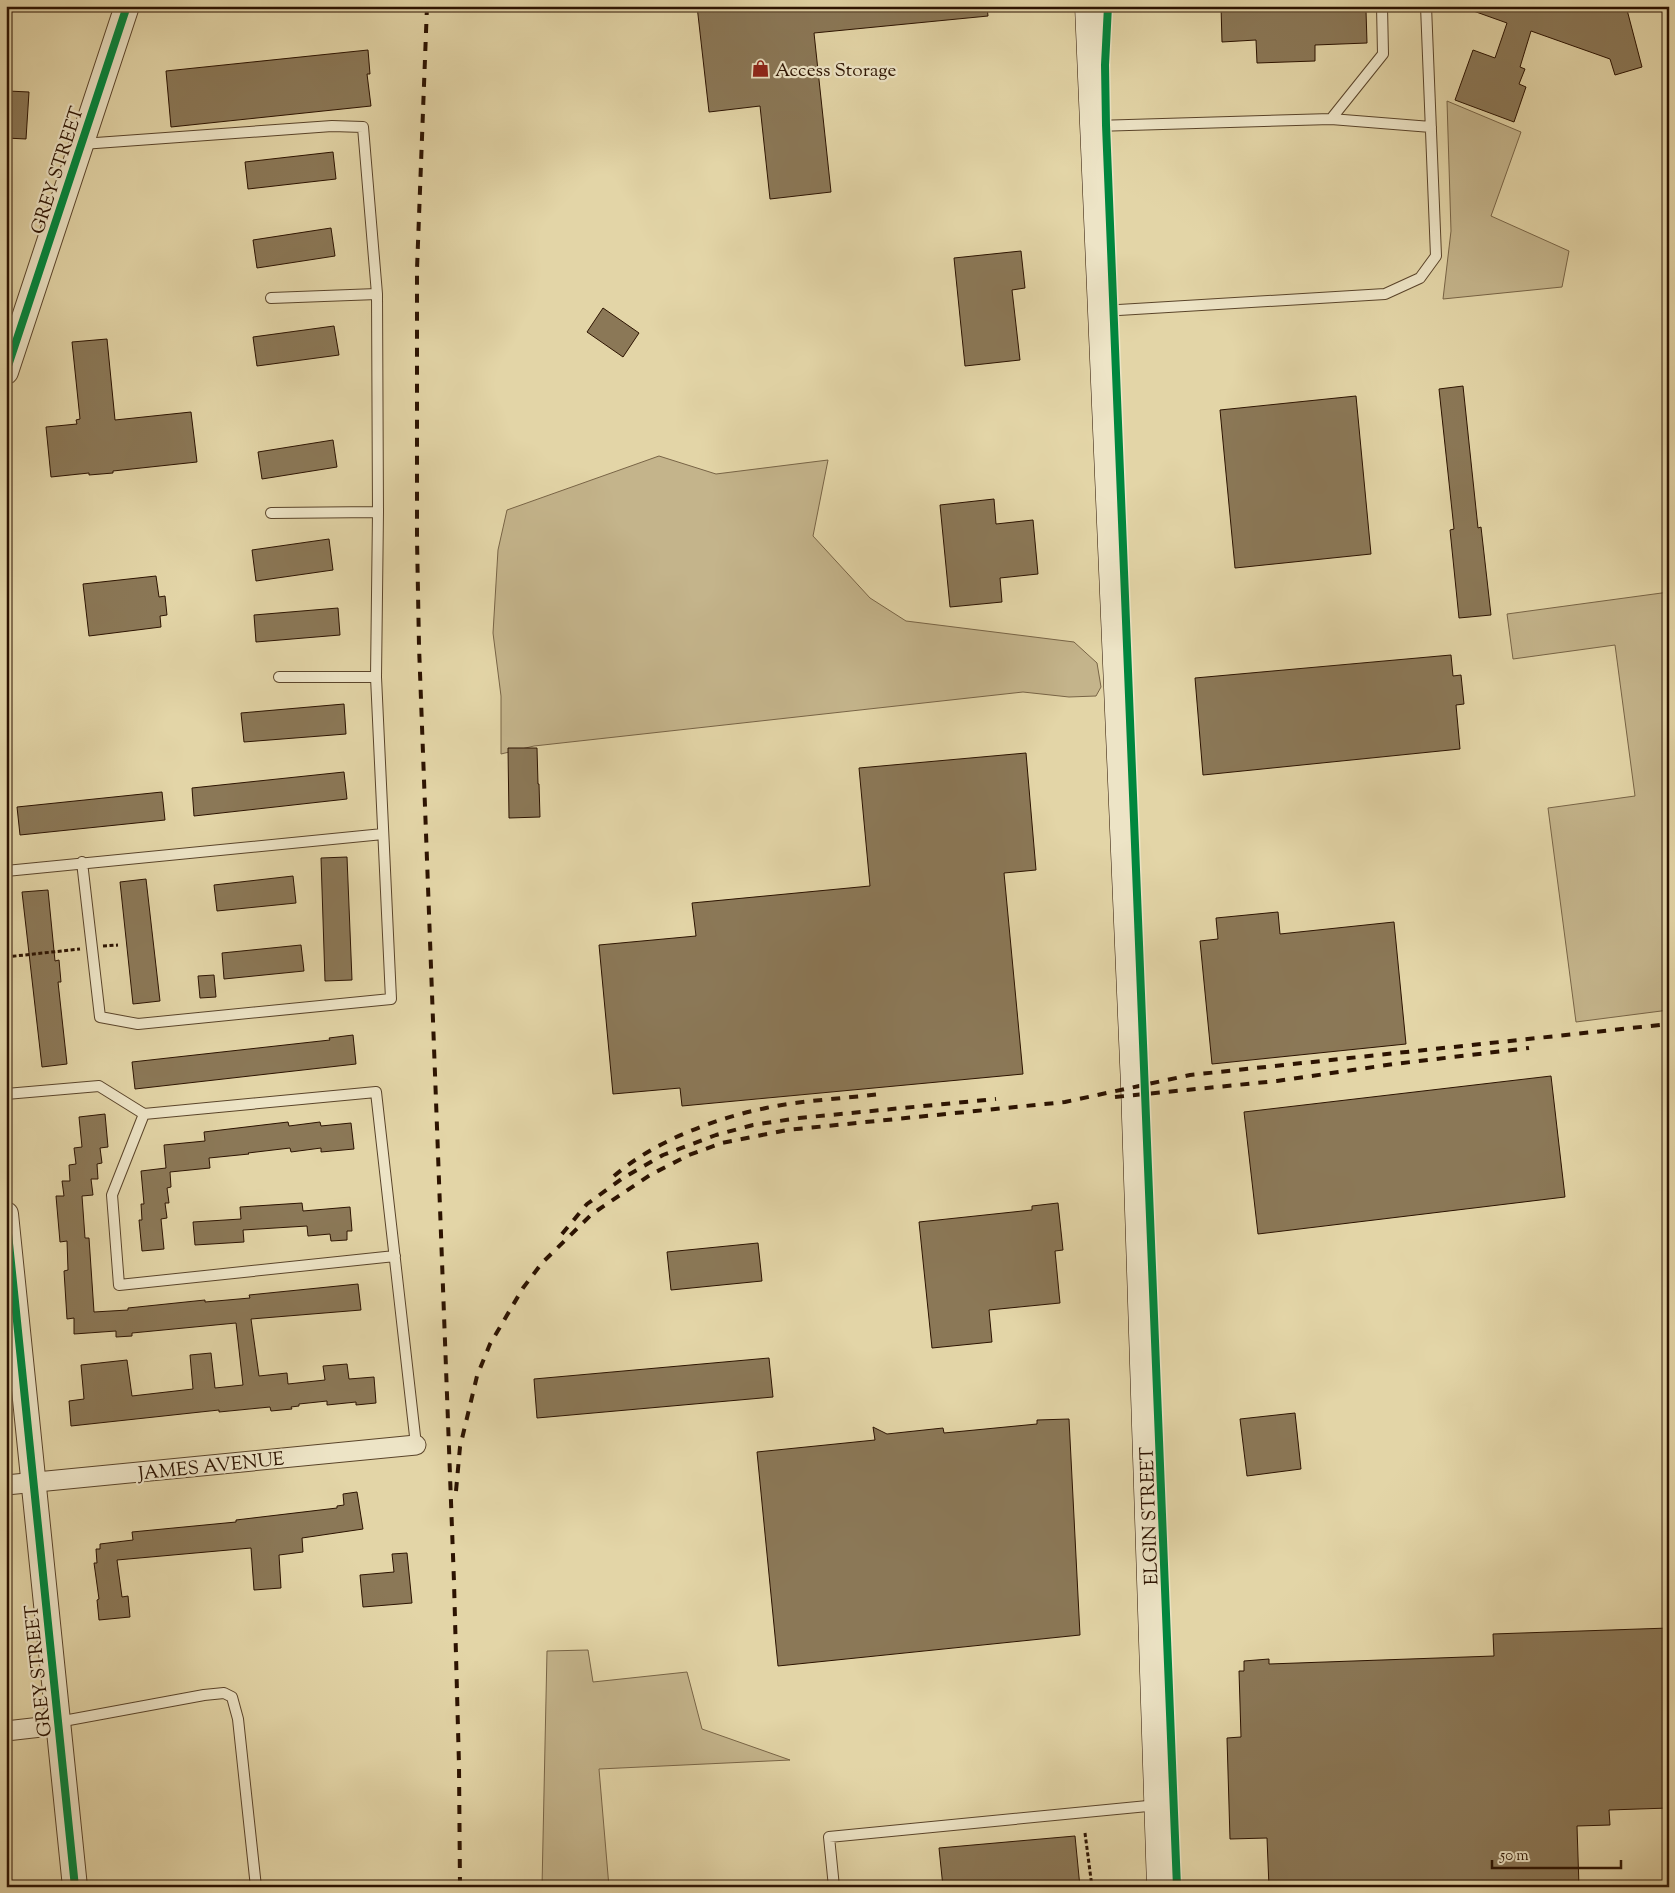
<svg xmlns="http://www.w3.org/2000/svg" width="1675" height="1893" font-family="'Sorts Mill Goudy',serif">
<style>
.green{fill:#c4b48b;stroke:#786446}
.building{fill:#8b7857;stroke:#2c1301}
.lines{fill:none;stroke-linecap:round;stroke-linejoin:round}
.service-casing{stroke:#5a442a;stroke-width:12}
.minor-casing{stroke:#5a442a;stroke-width:21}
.tertiary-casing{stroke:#5a442a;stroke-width:26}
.secondary-casing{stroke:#2c1301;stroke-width:29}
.path{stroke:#2c1301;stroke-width:3;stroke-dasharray:4 2.5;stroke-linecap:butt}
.service{stroke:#ede4c6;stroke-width:10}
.minor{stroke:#ede4c6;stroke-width:19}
.tertiary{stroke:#ede4c6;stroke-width:24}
.secondary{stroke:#ede4c6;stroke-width:28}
.rail{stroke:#2c1301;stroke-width:4;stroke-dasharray:9 9;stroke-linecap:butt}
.cycleway-casing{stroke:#ede4c6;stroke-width:11}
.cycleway{stroke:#00873e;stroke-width:8}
.labels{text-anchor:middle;stroke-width:4.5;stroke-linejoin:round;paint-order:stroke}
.poi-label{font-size:19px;fill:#2c1301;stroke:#ede4c6;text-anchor:start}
.street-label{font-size:19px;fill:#2c1301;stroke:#ede4c6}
</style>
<rect width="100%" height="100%" fill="#e3d5a7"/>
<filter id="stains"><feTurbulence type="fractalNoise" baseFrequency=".004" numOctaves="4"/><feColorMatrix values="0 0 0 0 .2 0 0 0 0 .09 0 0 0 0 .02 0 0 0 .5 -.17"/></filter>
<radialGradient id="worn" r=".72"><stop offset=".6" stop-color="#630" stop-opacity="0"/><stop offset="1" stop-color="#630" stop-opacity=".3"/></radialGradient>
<path class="green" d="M1447,101L1521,132L1491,216L1569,251L1562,287L1443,299L1451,231Z
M659,456L716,474L828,460L813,536L870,598L906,621L1074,642L1097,663L1101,687L1096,696L1069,697L1023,692L534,746L501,754V696L493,633L498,550L507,510Z
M1669,592V1010L1576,1022L1548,808L1635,796L1615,645L1513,659L1507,614Z
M588,1650L593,1682L687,1672L702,1729L790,1760L599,1769L609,1887H542L547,1651Z"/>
<path class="building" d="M697,6H987L988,16L814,33L831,192L770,199L760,106L709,112Z
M1221,6H1354V11H1366L1367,43L1315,45V61L1257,63L1256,40L1222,42Z
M1465,6H1626L1642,67L1615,75L1610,59L1531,31L1520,67L1525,69L1519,84L1526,87L1514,122L1455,100L1473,50L1495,58L1507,23L1465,8Z
M368,50L370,74H367L371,106L171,127L166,71Z
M8,91L29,92L26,139L6,138Z
M333,152L336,179L248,189L245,162Z
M331,228L335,256L257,268L253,240Z
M1021,251L1025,288L1012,290L1020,360L965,366L954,258Z
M603,308L639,333L623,357L587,332Z
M334,326L339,355L257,366L253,337Z
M107,339L115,420L191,412L197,462L113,471V473L89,475V473L51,477L46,427L77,424L76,420L80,419L72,342Z
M1463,386L1478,528L1481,527L1491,615L1459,618L1450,530L1454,529L1439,389Z
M1356,396L1371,554L1235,568L1220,410Z
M333,440L337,467L262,479L258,452Z
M994,499L996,524L1033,520L1038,574L1000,578L1002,602L950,607L940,505Z
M329,539L333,570L256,581L252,550Z
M156,576L159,597L165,596L167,615L160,616L161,627L89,636L83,584Z
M338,608L340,635L256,642L254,615Z
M1451,655L1453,676L1461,675L1464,704L1456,705L1460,749L1203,775L1195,678Z
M344,704L346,734L244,742L241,713Z
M508,748H537L538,784H539L540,817L509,818Z
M1026,753L1036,870L1004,873L1023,1074L682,1106L680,1088L613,1094L599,945L696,936L692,903L870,886L859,768Z
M344,772L347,799L194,816L192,788Z
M162,792L165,820L20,835L17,807Z
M347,857L352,980L325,981L321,858Z
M293,876L296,903L217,911L214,885Z
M146,879L160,1001L133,1004L120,882Z
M48,890L55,961L59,960L61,982H58L67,1064L42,1067L22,892Z
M1278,912L1280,934L1394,922L1406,1044L1212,1064L1200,941L1218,939L1216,918Z
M301,945L304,971L224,979L222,953Z
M214,975L216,997L200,998L198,976Z
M353,1035L356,1064L135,1089L132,1062L330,1040L329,1038Z
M1551,1076L1565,1197L1258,1234L1244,1112Z
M105,1114L108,1147L100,1148L102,1163L97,1164L98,1179H91L93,1195L82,1196L85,1238H89L94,1312L128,1310V1308L205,1300V1302L250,1298L249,1295L358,1284L361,1310L251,1319L259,1376L287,1373L288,1384L325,1380L323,1366L347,1364L349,1379L374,1377L376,1403L356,1405V1402L327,1405V1401L299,1404V1406L291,1407L292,1409L271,1411L270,1407L219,1412V1410L71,1426L69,1401L84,1399L81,1365L127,1360L132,1396L193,1389L190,1355L211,1353L215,1388L243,1385L236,1323L132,1333V1336L116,1337V1331L74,1334V1318L67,1319L64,1271L68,1270L67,1241L60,1242L56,1196H64L62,1181H70L69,1165L76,1164L74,1148L82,1147L79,1117Z
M288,1122L289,1126L320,1122L321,1126L351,1123L354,1149L321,1152V1148L291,1152L290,1148L248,1153L249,1154L209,1158L210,1168L170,1172L171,1187L167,1188L169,1203H165L167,1218L161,1219L164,1249L142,1251L139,1220H142L141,1204H144L141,1171L166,1168L164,1145L205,1141L204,1132Z
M302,1203L303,1211L350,1207L352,1231H347V1240L331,1241L330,1234L308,1236L307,1226L243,1230L244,1242L195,1245L193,1222L241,1219L240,1207Z
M1058,1203L1063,1250L1055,1251L1060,1303L989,1310L992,1342L932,1348L919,1222L1032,1210V1206Z
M758,1243L762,1281L671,1290L667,1252Z
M769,1358L773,1397L537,1418L534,1379Z
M1295,1413L1301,1469L1247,1476L1240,1419Z
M1069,1419L1080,1635L778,1666L757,1452L875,1440L873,1427L887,1434L943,1428L944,1433L1037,1424V1420Z
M357,1492L363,1529L302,1538L303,1552L279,1555L281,1588L254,1590L251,1548L117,1560L122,1597L128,1596L130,1617L99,1620L97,1600L99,1599L94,1563H97L96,1549H100V1544L133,1540L132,1532L236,1522V1520L337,1508V1506L344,1505L343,1494Z
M407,1553L412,1603L363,1607L360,1575L394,1572L392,1554Z
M1669,1628V1808L1609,1810L1610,1825L1577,1826L1579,1887H1269L1267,1838L1230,1839L1227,1738L1241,1737L1239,1671H1244V1661L1269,1659V1664L1494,1656L1493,1634Z
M1075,1836L1080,1887H943L939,1848Z"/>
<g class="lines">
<defs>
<path id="service" d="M1331,119L1383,54L1382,6
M1095,126L1331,119L1431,127
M82,144L332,126L363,127L377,294L378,512L376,677L391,999L138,1024L100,1017L82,862
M271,298L377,294
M1102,311L1385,294L1420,278L1436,256L1426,6
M271,513L378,512
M279,677H376
M6,871L383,834
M6,1094L99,1086L144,1114L376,1092L416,1445
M144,1114L112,1195L119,1285L395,1256
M58,1722L204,1695L224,1693L232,1697L238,1719L256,1887
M834,1887L829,1837L1158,1805"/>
<path id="minor" d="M6,1485L416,1445
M6,1731L59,1725"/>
<path id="tertiary" d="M6,372L127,6
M6,1214L75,1887"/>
<path id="secondary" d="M1089,6L1135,1086L1161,1887"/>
</defs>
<use href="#service" class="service-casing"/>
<use href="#minor" class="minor-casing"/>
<use href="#tertiary" class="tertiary-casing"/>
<use href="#secondary" class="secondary-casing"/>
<path class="path" d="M103,946L118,945
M6,957L80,949
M1085,1833L1092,1887"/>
<use href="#service" class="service"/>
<use href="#minor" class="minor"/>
<use href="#tertiary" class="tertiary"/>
<use href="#secondary" class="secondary"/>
<path class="rail" d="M427,6L417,269V539L419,646L454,1582L459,1765L460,1887
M1115,1097L1277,1081L1394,1064L1529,1048
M614,1176C655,1141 713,1119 766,1108C803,1100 842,1099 879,1094
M562,1234L587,1204L623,1178L663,1155L716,1135L753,1125L799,1118L996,1099
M456,1491L460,1447L477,1376L490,1344L523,1288L542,1263L592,1214L650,1175L689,1155L722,1143L787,1130L1065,1102L1190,1075L1669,1024"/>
<defs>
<path id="cycleway" d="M1108,6L1105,65L1106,125L1177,1887
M6,372L127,6
M6,1214L75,1887"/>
</defs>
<use href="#cycleway" class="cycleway-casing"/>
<use href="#cycleway" class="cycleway"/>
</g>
<defs>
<symbol id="shop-bare" viewBox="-9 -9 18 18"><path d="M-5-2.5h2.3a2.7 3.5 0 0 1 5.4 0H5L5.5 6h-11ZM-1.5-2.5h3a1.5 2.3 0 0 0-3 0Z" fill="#8f2418" stroke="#ede4c6" stroke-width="2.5" paint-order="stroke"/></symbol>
</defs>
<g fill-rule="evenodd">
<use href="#shop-bare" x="748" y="56" width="25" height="25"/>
</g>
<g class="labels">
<g class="poi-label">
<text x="775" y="76">Access Storage</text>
</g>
<g class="street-label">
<text transform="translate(56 170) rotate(-72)" y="7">GREY STREET</text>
<text transform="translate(211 1465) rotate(-6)" y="7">JAMES AVENUE</text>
<text transform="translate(1148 1516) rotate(-92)" y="7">ELGIN STREET</text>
<text transform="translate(37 1671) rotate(-96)" y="7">GREY STREET</text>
</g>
</g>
<rect width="1675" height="1893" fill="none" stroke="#e3d5a7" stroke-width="25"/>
<rect x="8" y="8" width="1660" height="1878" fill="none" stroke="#2c1301" stroke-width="2.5"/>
<rect x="12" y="12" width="1650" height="1868" fill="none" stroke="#2c1301"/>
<path d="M1492 1860v8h129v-8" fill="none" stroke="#2c1301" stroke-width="2.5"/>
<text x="1500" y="1860" font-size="15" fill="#2c1301" stroke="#ede4c6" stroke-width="4" paint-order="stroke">50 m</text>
<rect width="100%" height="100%" filter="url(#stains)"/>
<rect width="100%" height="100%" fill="url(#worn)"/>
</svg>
